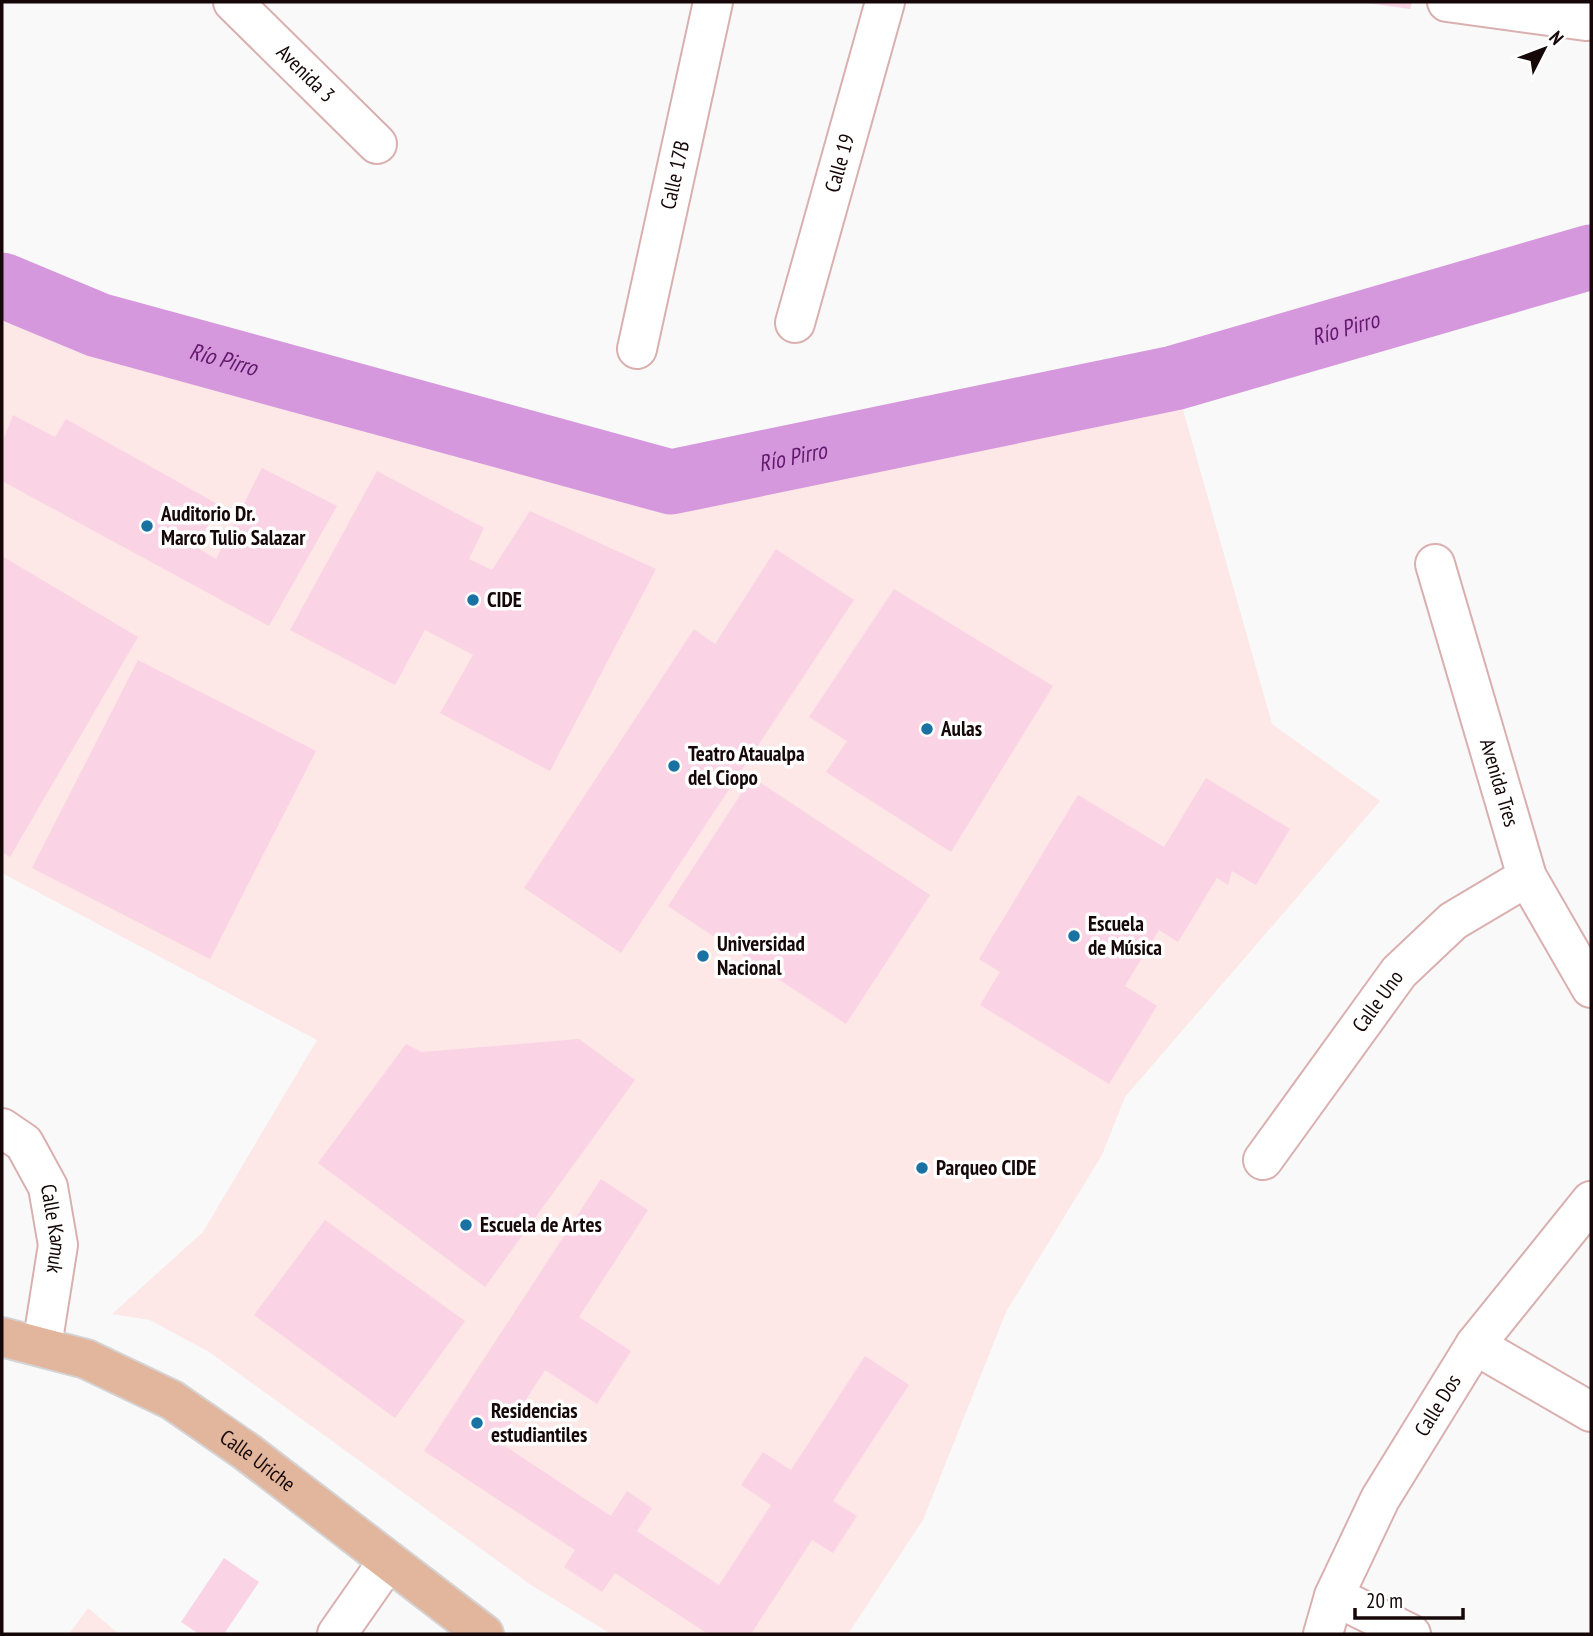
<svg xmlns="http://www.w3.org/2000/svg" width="1593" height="1636" font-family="'PT Sans Narrow',sans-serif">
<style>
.built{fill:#fde7e7}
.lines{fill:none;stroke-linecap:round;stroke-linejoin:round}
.river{stroke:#d698dd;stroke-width:65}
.building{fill:#fad4e4}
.minor-casing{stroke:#d9b0af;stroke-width:42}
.major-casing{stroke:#d5d3d3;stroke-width:42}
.minor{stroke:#fff;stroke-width:38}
.major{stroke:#e2b59d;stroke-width:38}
.poi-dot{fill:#1972a1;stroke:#fff;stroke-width:2.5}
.labels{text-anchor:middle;stroke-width:7;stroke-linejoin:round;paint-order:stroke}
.street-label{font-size:21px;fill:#160809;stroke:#fff}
.poi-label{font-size:21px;font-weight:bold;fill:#160809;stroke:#fff;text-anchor:start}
.water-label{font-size:23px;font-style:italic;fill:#62186c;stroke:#fff}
</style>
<rect width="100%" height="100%" fill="#f9f9f9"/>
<path class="built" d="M2,284L98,325L671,482L1174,378L1272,724L1380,801L1125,1097L1102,1155L1006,1312L923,1520L848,1634H611L531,1585L209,1352L150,1320L112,1314L203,1232L317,1040L2,873Z
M88,1608L119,1634H69Z"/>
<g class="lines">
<path class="river" id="s1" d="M2,285L98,325L671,482L1174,378L1591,257"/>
</g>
<path class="building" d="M1360,2H1412L1410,9Z
M13,415L55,437L66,419L219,505L196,547L216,559L262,468L337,506L269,626L2,481V443Z
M377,471L484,528L469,559L492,570L530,511L656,569L550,771L440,713L473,655L425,630L395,685L290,630Z
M776,549L854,600L621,953L524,888L694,629L715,644Z
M2,556L138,637L10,857L2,852Z
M894,589L1053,686L951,852L826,772L847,741L809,717Z
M138,660L316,751L210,959L32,868Z
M752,777L930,895L846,1024L668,906Z
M1206,778L1290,829L1256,885L1232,871L1228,885L1217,878L1178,942L1159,930L1125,986L1157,1006L1109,1084L980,1005L1000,972L979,959L1078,795L1164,847Z
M579,1039L635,1080L485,1287L318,1163L406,1044L422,1052Z
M601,1179L648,1210L579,1317L631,1351L597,1404L545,1370L499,1442L611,1516L627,1491L652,1508L637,1531L719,1585L771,1505L741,1485L763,1452L791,1470L865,1356L909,1385L833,1501L857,1516L833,1553L812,1540L751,1634H708L615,1573L602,1592L564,1567L575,1550L424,1451Z
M325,1220L465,1321L395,1418L254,1315Z
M224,1558L259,1582L224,1634H199L181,1622Z"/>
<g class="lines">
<defs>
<g id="minor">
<path id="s2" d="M233,2L377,144"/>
<path d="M1447,2L1586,21L1590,2"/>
<path id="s3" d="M795,323L885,2"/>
<path id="s4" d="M637,349L713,2"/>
<path id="s5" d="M1435,564L1527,877L1591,988"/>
<path id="s6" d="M2,1128L24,1143L48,1187L58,1245L42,1346"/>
<path id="s7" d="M1263,1160L1399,972L1453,921L1527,877"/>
<path d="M1475,1345L1591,1412"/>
<path d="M1334,1596L1411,1634"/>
<path d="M337,1634L388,1561"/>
<path id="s8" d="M1323,1634L1334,1596L1380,1499L1475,1345L1591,1201"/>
</g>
<g id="major">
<path id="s9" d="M2,1337L86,1359L172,1400L247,1452L484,1634"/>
</g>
</defs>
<use href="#minor" class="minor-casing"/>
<use href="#major" class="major-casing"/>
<use href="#minor" class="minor"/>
<use href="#major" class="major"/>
</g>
<g class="poi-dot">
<circle cx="147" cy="526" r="7"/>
<circle cx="473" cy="600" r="7"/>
<circle cx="927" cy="729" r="7"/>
<circle cx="674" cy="766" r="7"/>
<circle cx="1074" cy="936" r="7"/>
<circle cx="703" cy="956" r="7"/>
<circle cx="922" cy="1168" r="7"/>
<circle cx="466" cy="1225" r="7"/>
<circle cx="477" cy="1423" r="7"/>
</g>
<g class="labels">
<g class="street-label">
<text dy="7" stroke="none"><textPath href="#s2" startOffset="102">Avenida 3</textPath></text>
<text dy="7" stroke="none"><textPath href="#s3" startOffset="166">Calle 19</textPath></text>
<text dy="7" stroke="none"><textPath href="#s4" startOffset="178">Calle 17B</textPath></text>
<text dy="7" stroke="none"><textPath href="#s5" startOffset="228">Avenida Tres</textPath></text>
<text dy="7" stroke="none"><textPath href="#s7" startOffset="196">Calle Uno</textPath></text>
<text dy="7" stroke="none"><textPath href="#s6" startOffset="119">Calle Kamuk</textPath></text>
<text dy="7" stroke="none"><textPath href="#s8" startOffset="257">Calle Dos</textPath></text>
<text dy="7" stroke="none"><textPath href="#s9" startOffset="287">Calle Uriche</textPath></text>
</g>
<g class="poi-label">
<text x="161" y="521">Auditorio Dr.<tspan x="161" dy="24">Marco Tulio Salazar</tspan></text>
<text x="487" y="607">CIDE</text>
<text x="941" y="736">Aulas</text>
<text x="688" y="761">Teatro Ataualpa<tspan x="688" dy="24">del Ciopo</tspan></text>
<text x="1088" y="931">Escuela<tspan x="1088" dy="24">de Música</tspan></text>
<text x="717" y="951">Universidad<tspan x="717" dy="24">Nacional</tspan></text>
<text x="936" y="1175">Parqueo CIDE</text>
<text x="480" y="1232">Escuela de Artes</text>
<text x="491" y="1418">Residencias<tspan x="491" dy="24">estudiantiles</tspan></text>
</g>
<g class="water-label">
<text dy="8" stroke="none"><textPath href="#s1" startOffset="1390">Río Pirro</textPath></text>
<text dy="8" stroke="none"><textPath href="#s1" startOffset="234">Río Pirro</textPath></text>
<text dy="8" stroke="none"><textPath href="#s1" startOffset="822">Río Pirro</textPath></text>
</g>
</g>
<rect width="1593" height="1636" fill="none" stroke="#160809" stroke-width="7"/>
<g transform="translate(1544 49) rotate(48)" stroke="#ffffff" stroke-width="5" paint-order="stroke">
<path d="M0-5L12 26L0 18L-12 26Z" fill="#160809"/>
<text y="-10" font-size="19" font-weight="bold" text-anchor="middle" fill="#160809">N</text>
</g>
<path d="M1355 1608v10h108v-10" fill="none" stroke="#160809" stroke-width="3.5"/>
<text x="1366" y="1608" font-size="21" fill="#160809" stroke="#ffffff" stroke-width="5" paint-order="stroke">20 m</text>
</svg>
